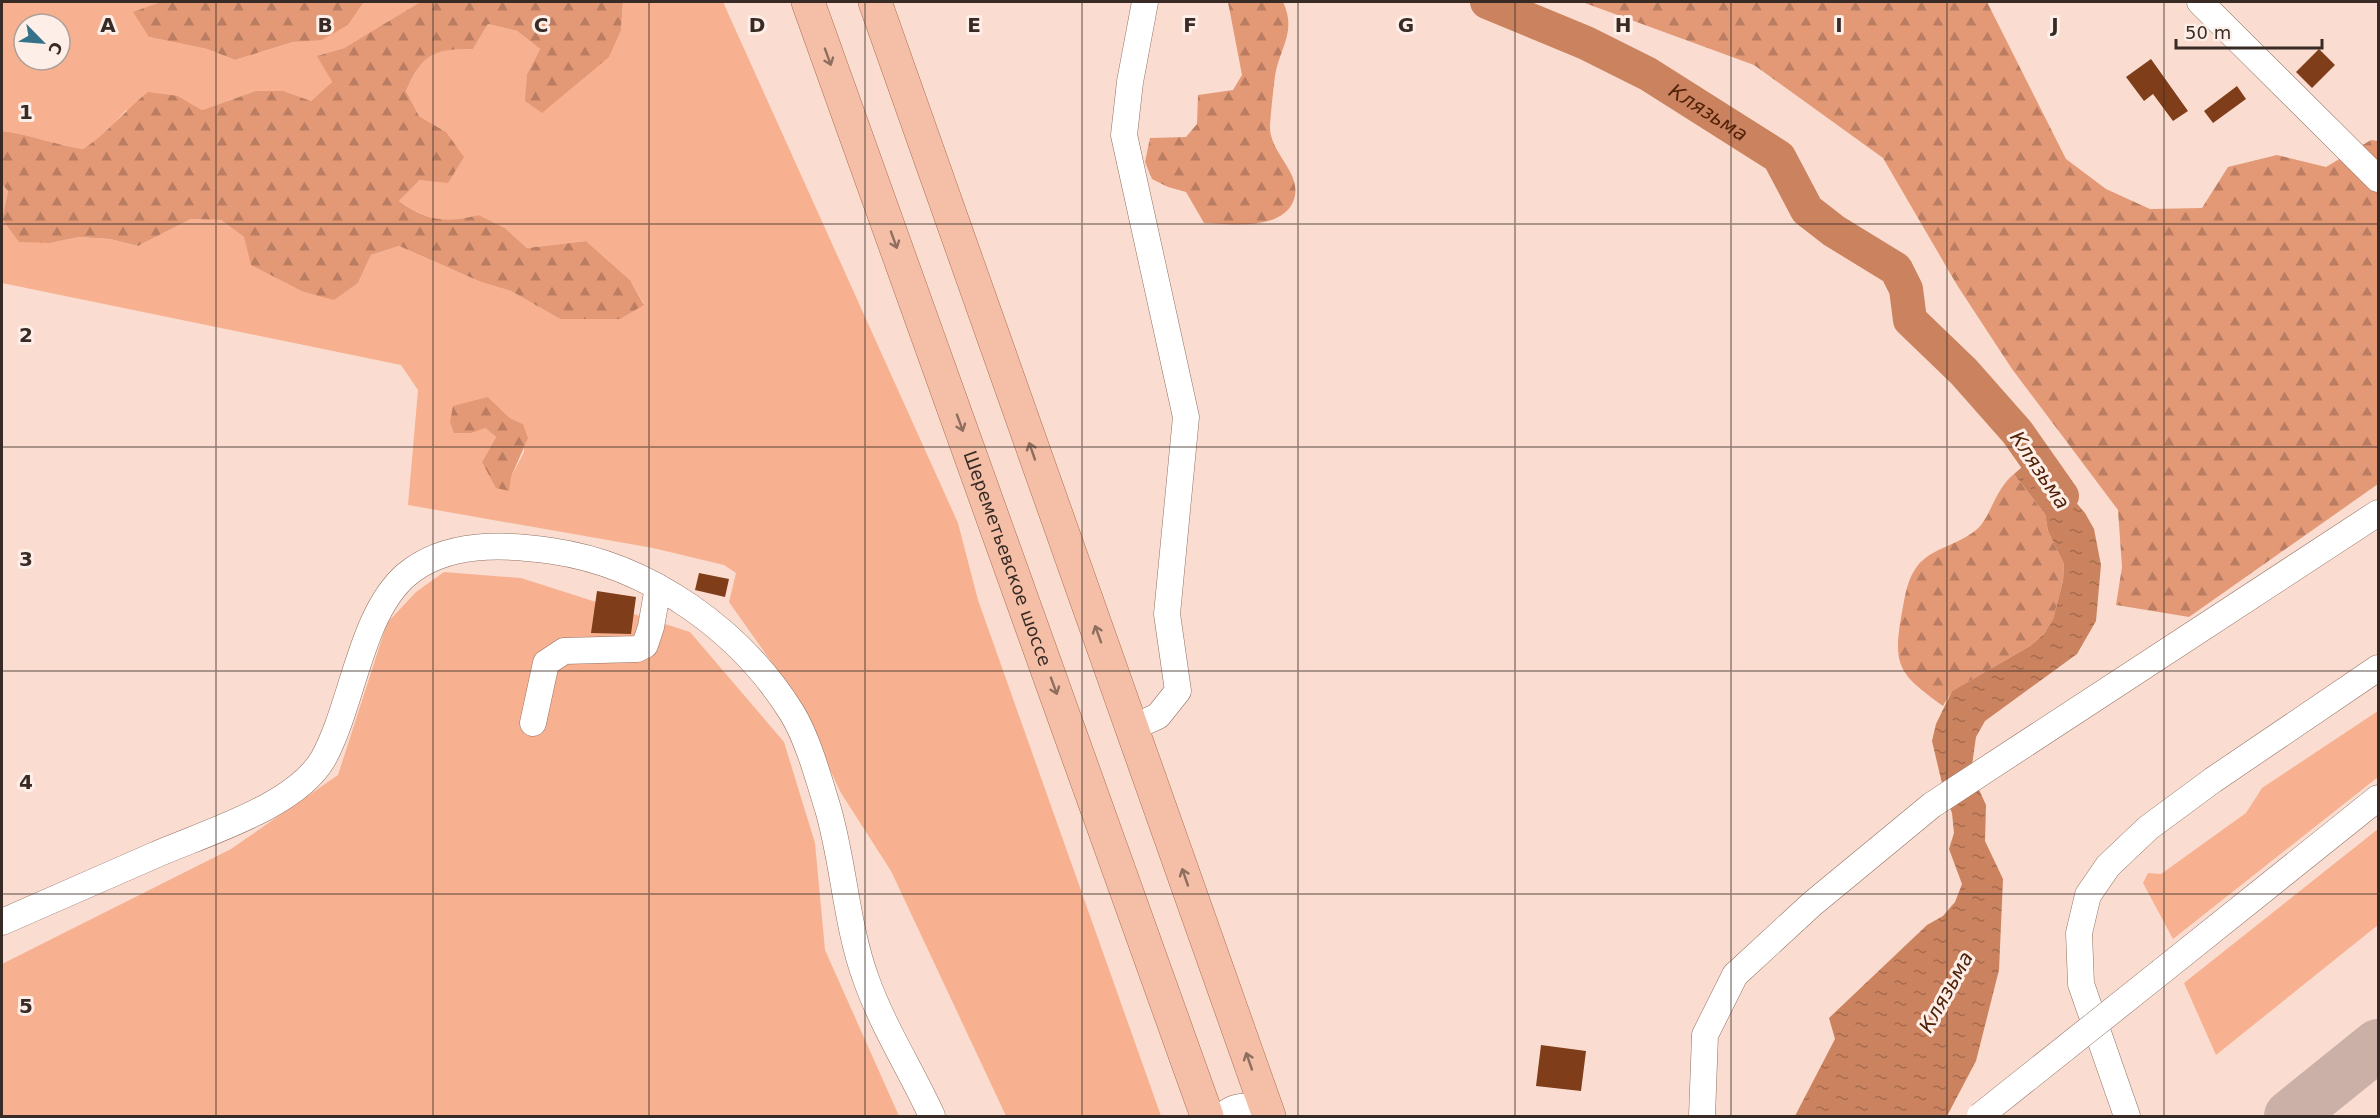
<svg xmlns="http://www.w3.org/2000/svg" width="2380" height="1118" font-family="'DejaVu Sans',sans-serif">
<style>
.green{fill:#f7b190;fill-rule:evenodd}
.forest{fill:url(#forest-firs)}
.water{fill:url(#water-ripples)}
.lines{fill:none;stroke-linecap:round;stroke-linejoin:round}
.river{stroke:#cb825f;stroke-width:34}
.taxiway{stroke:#cab0a6;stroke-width:52}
.building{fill:#7f3d1a}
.minor-casing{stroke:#917162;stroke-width:27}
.major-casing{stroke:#ad6f52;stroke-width:34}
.minor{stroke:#fff;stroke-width:26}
.major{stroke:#f4bfa6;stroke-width:33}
.minor-bridge-casing{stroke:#917162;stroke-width:27;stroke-linecap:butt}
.minor-bridge{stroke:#fff;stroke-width:26}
.oneway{stroke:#8d6e5f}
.grid{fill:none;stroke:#382b25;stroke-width:1.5;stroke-opacity:0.55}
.labels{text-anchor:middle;stroke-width:6;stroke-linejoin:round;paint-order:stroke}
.street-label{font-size:18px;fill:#382b25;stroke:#fdeee7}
.water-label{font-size:20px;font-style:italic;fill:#512207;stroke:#fdeee7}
.grid-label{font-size:20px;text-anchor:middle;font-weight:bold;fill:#382b25;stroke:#fdeee7;stroke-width:6;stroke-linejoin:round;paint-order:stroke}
</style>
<defs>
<pattern id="forest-firs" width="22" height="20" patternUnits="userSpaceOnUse" patternTransform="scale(1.5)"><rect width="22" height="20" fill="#e49976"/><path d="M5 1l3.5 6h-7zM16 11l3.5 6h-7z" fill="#ba7d61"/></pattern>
<pattern id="water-ripples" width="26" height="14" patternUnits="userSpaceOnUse" patternTransform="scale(1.5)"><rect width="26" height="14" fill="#cb825f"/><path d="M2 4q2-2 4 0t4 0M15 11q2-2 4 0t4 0" fill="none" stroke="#a66b4e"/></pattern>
</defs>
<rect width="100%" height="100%" fill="#faddd0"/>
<path class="green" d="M2,2H161L149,37L207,49L235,60L293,42L322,39L348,25L364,2L420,3L344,48L318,56L332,82L311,101C261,84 249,94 202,110L178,96L125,111L106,133L83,149C55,145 30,134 2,131ZM24,24H60V60H24Z
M623,2H723L958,523L978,600L1161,1116H1006L891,871L841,793L794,694L729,602L736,573L724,565L653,548L408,505L418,390L401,365L2,283V184L8,191L2,219L50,243L79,237L110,239L138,246L191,219L221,220L244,237L304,292L334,299L358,283L371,255L399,246L481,282L511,291L560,319L644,304L630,280L586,241L527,248L505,228L479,215C442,224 432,222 399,201L420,180L446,132L419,116L406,91C423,53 432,48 473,49L488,24L517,31L540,49L527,74L621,30ZM488,397L510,418L523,424L524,452L511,477L482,462L496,437L485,428Z
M444,572L521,578L690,632L784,742L815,843L825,950L899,1116H2V964L231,849L338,775L387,623L416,592Z
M2378,711V777L2173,939L2143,883L2148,873L2161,874L2246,813L2262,788Z
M2378,829V925L2216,1055L2184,983Z"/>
<path class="forest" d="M161,2H364L348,25L322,40L293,42L235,60L207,49L149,37L133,12Z
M417,2H623L621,30L609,57L542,113L525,101L527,74L540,49L517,31L488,24L473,49C434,48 422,54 406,91L419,116L446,132L464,157L448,183L420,180L399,201C429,222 444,223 479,215L505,228L527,248L586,241L630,280L644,305L620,319H560L511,291L481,282L399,246L371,255L358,283L334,300L304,292L251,265L244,237L221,220L191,219L138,246L110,239L79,237L50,243L19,242L2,219L8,191L2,184V131C30,134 55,145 83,149C108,133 125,110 148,92L178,96L202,110L256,91H283L311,101L332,82L317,56L344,48L419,3Z
M1228,2H1283C1297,32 1280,46 1275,76C1273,92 1271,110 1270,126C1269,154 1305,174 1293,202C1280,231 1229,224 1204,223L1186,192L1168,187L1152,179L1145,162L1150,138L1186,137L1197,124L1198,95L1233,90L1242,75Z
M1582,2H1987L2066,159L2106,189L2150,209L2202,208L2228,167L2277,155L2326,167L2371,140L2378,141V484L2189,617L2116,605L2122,567L2118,510L2012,369L1957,285L1883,158L1754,65Z
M488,397L510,418L523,424L528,438L511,477L509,491L496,488L482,462L496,437L485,428L471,433H454L450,422L453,406Z
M2014,474L2045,514L2048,531L2064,564L2063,581L2053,619L2044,634L2030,646L1952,691L1943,706C1899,674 1892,667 1902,612C1905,596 1907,579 1918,565C1934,547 1958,545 1976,530C1991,518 1994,490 2014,474Z"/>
<path class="water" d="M2043,449L2055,468L2061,485L2085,513L2094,529L2101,565L2096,621L2077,654L1985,721L1976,737L1971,772L1986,805L1985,841L2003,879L1999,970L1976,1061L1947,1116H1795L1835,1039L1829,1018L1927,925L1943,916L1955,902L1962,884L1949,849L1954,833L1952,813L1945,796L1932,741L1936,724L1952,691L2030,646L2044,634L2053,619L2063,581L2064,564L2048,531L2045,514L2014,474Z"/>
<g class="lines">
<path class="river" id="s1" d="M1487,2L1586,43L1648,74L1779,157L1807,210L1834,231L1896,269L1906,289L1910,320L1964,372L2017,432L2062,496"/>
<path class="taxiway" d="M2290,1116L2378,1045"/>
</g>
<path class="building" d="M2319,49L2335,65L2312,88L2296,72Z
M2151,59L2188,111L2173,121L2153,94L2144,101L2126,77Z
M2237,86L2246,99L2213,123L2204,111Z
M699,573L729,579L725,597L695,590Z
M597,591L636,597L631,634L591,633Z
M1541,1045L1586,1051L1581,1091L1536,1086Z"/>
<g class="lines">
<defs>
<path id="minor" d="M2200,2L2378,179
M533,723L546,663L564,651L637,649L645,645L651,627L658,587
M1132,728L1158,716L1178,691L1167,614L1186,417L1124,135L1130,82L1145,2
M2,922C53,900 104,877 155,855C205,833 295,807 323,759C353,705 360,615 406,575C446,541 504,544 552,551C650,565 741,631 792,713C808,739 819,780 828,809C844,864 846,924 866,979C883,1027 911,1070 932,1116
M2162,971L2378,798
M1223,1116C1234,1104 1255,1103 1266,1116
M1702,1116L1705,1035L1735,975L1812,904L1932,805L2378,513
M2127,1116L2081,984L2079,933L2088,895L2108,866L2148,828L2213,780L2378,668"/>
<g id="major">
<path id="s2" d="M808,2L1207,1116"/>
<path d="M875,2L1269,1116"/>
</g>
</defs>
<use href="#minor" class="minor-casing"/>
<use href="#major" class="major-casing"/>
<use href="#minor" class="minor"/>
<use href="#major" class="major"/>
<defs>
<path id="minor-bridge" d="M1980,1116L2162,971"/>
</defs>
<use href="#minor-bridge" class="minor-bridge-casing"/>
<use href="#minor-bridge" class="minor-bridge"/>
</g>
<defs><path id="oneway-shaft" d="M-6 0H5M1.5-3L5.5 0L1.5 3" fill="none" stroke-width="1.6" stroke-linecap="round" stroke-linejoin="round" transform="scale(1.5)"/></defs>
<g class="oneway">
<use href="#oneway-shaft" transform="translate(828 57) rotate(70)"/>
<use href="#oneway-shaft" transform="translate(894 240) rotate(70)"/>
<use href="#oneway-shaft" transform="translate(960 423) rotate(70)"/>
<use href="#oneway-shaft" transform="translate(1032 451) rotate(-109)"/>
<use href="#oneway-shaft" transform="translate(1098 634) rotate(-110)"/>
<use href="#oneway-shaft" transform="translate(1054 686) rotate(70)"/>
<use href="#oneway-shaft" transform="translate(1185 877) rotate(-109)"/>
<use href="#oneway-shaft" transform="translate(1249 1061) rotate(-109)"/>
</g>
<path class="grid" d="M216,2V1116M433,2V1116M649,2V1116M865,2V1116M1082,2V1116M1298,2V1116M1515,2V1116M1731,2V1116M1947,2V1116M2164,2V1116M2,224H2378M2,447H2378M2,671H2378M2,894H2378"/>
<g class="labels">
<g class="street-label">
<text dy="6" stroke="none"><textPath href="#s2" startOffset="591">Шереметьевское шоссе</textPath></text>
</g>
<g class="water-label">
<text dy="7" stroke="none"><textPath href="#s1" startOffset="248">Клязьма</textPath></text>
<text transform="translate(2040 470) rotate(56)" y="7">Клязьма</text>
<text transform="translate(1946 992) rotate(-61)" y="7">Клязьма</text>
</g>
</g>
<g class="grid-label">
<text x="108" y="32">A</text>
<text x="325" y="32">B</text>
<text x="541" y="32">C</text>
<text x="757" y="32">D</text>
<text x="974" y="32">E</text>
<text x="1190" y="32">F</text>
<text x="1406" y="32">G</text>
<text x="1623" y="32">H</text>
<text x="1839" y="32">I</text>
<text x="2055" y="32">J</text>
<text x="26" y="119">1</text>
<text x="26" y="342">2</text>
<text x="26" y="566">3</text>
<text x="26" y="789">4</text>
<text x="26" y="1013">5</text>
</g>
<rect width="2380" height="1118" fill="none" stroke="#382b25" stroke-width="6"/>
<g transform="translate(42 42) rotate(115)"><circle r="28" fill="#fdeee7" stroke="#aea099" stroke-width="1.5"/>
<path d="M0-4.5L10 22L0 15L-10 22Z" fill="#357289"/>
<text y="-9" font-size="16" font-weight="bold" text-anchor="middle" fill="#382b25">С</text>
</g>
<path d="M2176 39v9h146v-9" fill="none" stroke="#382b25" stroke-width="3"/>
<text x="2185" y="39" font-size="18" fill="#382b25" stroke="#fdeee7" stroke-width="4.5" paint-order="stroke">50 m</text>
</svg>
